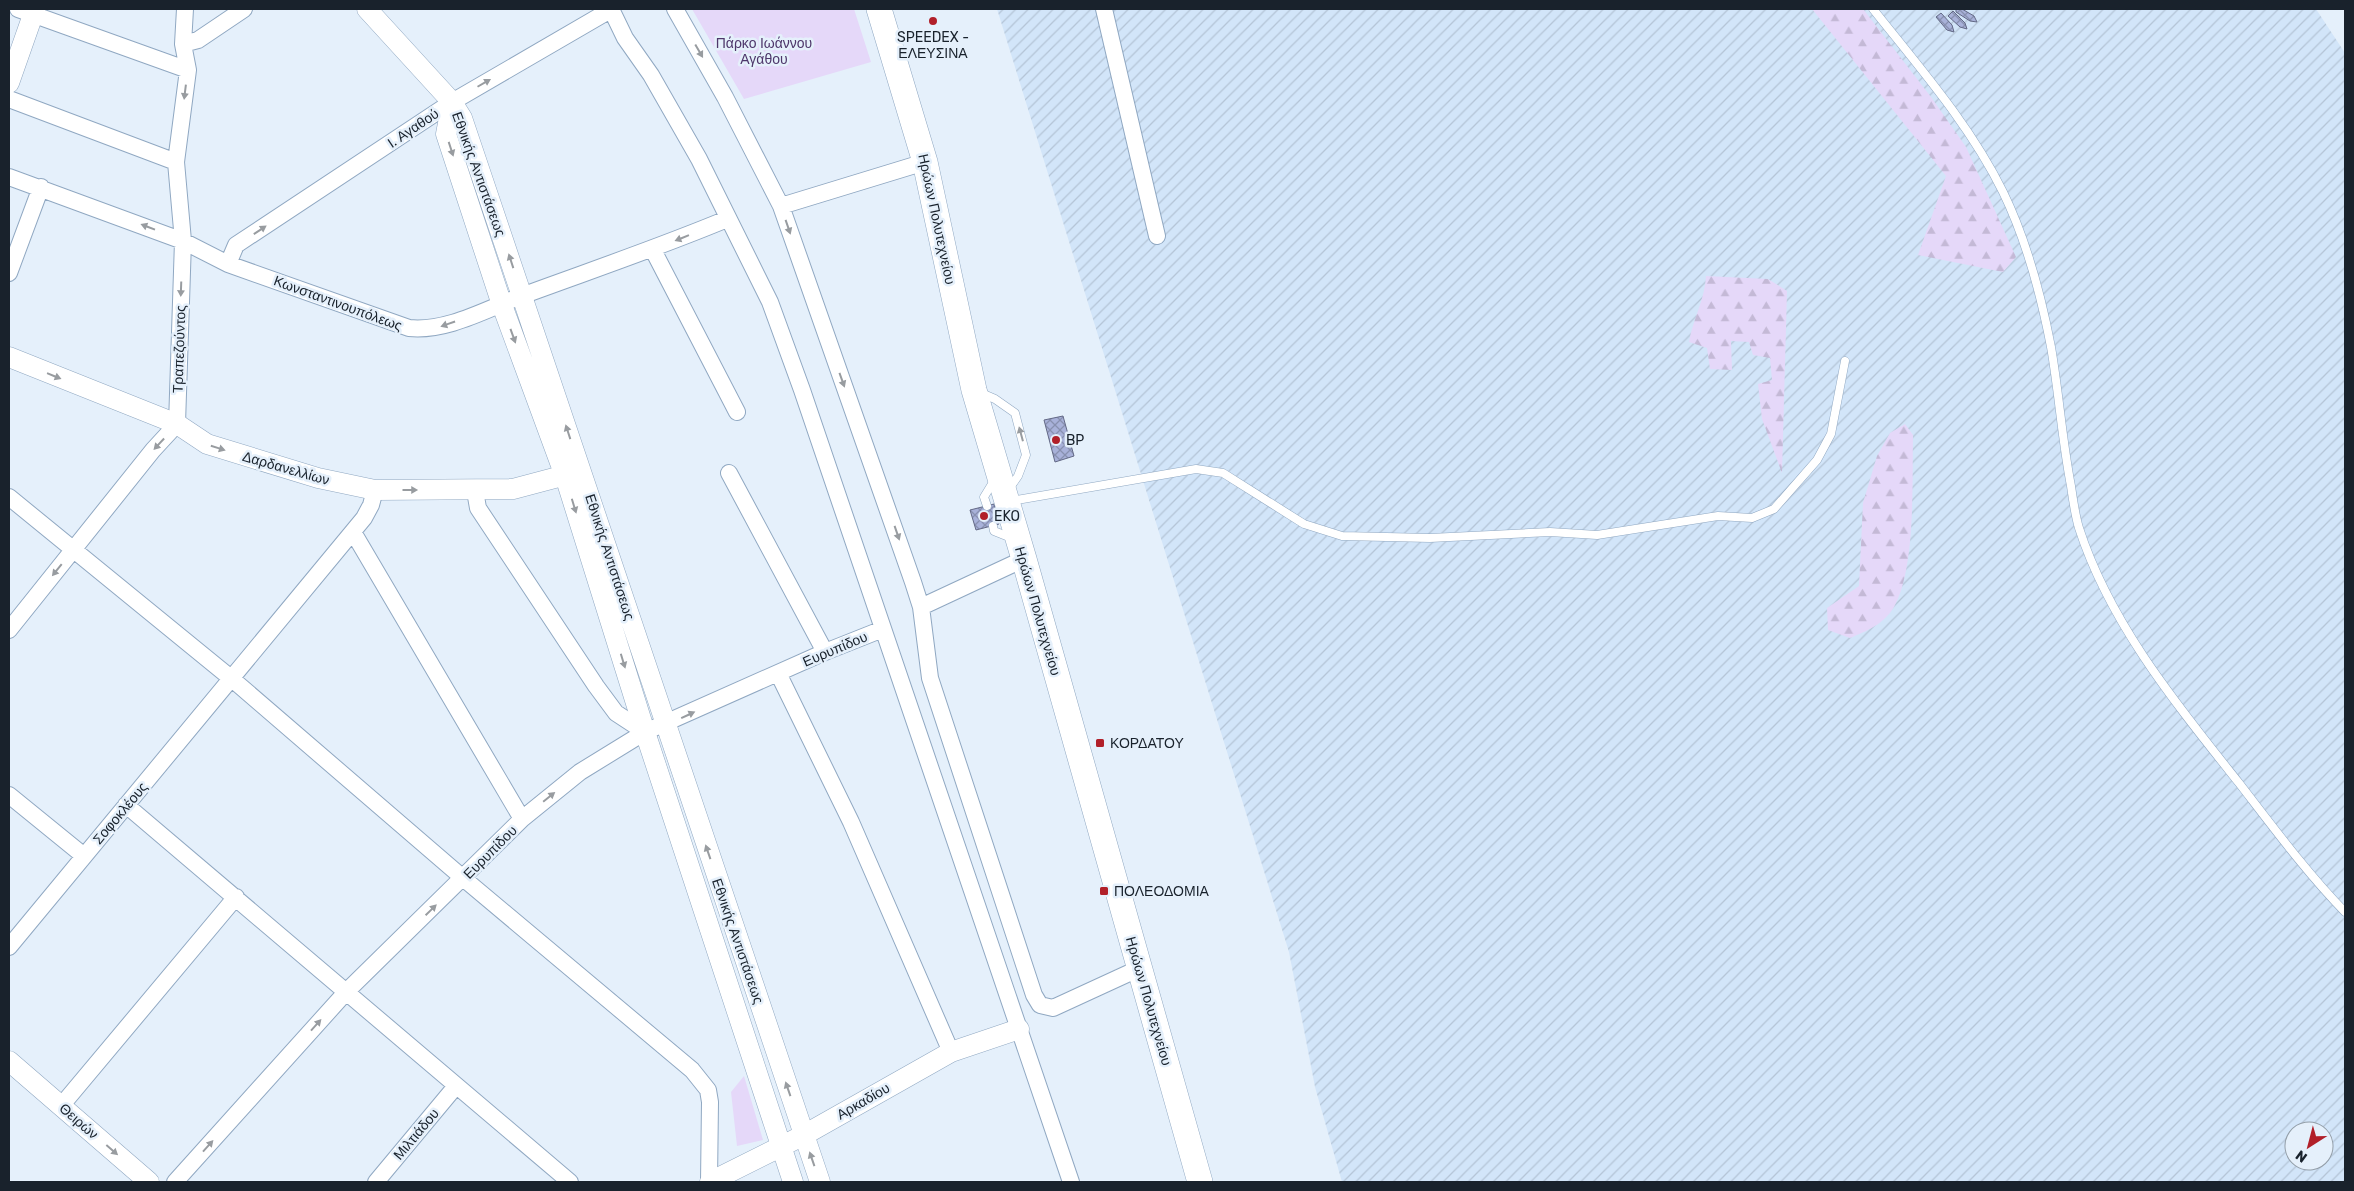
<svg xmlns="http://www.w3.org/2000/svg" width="2354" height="1191" font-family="Rubik,sans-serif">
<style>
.industrial{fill:url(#industrial-furrows);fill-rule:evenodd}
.forest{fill:url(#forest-firs)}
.green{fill:#e5d8f9}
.building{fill:url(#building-cross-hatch);stroke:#636986}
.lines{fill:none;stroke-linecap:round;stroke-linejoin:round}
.service-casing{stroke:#90a8c2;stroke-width:9}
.minor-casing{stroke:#90a8c2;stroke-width:18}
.tertiary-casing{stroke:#90a8c2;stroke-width:21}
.primary-casing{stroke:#90a8c2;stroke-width:26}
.service{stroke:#fff;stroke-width:8}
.minor{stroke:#fff;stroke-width:16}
.tertiary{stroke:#fff;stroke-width:20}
.primary{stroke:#fff;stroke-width:25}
.oneway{fill:#989ca0}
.poi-dot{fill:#b11f29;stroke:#e5f0fb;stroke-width:2}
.labels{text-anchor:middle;stroke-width:5;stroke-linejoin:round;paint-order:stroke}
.poi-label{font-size:14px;fill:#19222c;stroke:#e5f0fb;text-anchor:start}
.park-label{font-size:14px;fill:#4e376b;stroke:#e5f0fb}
.street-label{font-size:14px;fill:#19222c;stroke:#e5f0fb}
</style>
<defs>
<pattern id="industrial-furrows" width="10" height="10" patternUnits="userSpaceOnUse" patternTransform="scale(1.25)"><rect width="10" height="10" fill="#d2e5f9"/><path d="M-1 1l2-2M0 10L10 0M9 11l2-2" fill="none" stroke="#b4c4d6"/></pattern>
<pattern id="forest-firs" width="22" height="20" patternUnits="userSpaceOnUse" patternTransform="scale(1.25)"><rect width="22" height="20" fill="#e5d8f9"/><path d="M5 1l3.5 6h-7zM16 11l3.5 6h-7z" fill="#c4b9d6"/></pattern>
<pattern id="building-cross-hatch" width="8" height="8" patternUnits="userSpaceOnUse" patternTransform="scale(1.25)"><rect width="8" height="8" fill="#a8b1d9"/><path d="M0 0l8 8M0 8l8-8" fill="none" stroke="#8890b0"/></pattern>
</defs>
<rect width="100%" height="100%" fill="#e5f0fb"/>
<path class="industrial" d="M997,9H2316L2345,53V1182H1342L1315,1087L1289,952ZM2294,1131H2324V1161H2294Z"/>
<path class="forest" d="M1812,9H1863L1931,97L1966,147L2016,257L2003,272L1918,255L1946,176Z
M1706,276L1768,279L1787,291L1782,473L1762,419L1758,384L1772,380L1770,358L1753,355L1749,342L1731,341L1732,370L1710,369L1707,348L1689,342C1693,319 1705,299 1706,276Z
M1905,424L1913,435C1912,481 1916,568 1894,607C1884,624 1867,631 1850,638L1828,630L1827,608L1859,586L1863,503L1877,456L1890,433Z"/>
<path class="green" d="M692,9H854L871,62L744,99Z
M744,1076L763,1140L737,1146L731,1092Z"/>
<path class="building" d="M1956,9H1962L1974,16L1977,22L1970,21L1956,12Z
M1953,11L1965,23L1967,29L1960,27L1948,16Z
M1941,13L1952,25L1954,32L1947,30L1936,17Z
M1063,416L1074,456L1055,462L1044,420Z
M994,504L999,524L976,530L970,510Z"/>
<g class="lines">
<defs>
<path id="service" d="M1873,9C1919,67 1970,125 2003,192C2026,239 2041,295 2051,347C2059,393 2062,440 2071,486C2073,500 2075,515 2079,528C2110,624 2177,705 2239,783C2273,827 2307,873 2345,912
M981,393L995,399L1015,413L1026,455L1018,476L1009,489
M1011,501L1196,469L1223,473L1304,524L1342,536L1430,538L1550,532L1597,535L1718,516L1752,518L1774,509L1817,460L1831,434L1845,361
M987,506L984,497L995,479
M993,526L994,531L1014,539"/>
<path id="minor" d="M18,9L188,70
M611,9L625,38L651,75L699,159L770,302L802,390L1071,1182
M675,9L725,97L781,206L913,582L921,607L930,678L1034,995L1040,1005L1053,1008L1140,968
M1104,9L1157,236
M183,44L198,40L244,9
M9,99L176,162
M9,177L183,241L228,264L409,328C448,332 488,308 524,295C592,270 660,247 727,219
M781,206L925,162
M653,250L737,412
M228,264L236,245L452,102L612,9
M9,273L41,187
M729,473L825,652
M475,491L478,508L596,686L616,713L645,732
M9,497L232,679L463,878L692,1070L708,1090L710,1102L709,1182
M353,532L522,819
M921,607L1024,559
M9,630L153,450L177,424L183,241L176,162L188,70L183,44L185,9
M778,673L851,822L951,1052
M9,795L84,856
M126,805L570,1182
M9,947L364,518L371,505L375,490
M61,1106L236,897
M175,1182L347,991L522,819L580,772L645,732L825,652L883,629
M376,1182L456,1086"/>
<path id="tertiary" d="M367,9L452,102L462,118L820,1182
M9,83L35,9
M452,102L446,134L502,305L565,476L645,732L793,1182
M9,357L177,424L207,444L318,478L375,490L513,489L577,472
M9,1061L149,1182
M710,1182L804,1135L951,1052L1019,1029"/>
<path id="primary" d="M879,9L925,162L974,390L1024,559L1200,1182"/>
</defs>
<use href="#service" class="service-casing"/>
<use href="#minor" class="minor-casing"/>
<use href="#tertiary" class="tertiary-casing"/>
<use href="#primary" class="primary-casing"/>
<use href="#service" class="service"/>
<use href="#minor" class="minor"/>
<use href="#tertiary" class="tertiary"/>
<use href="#primary" class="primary"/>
</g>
<defs><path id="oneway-solid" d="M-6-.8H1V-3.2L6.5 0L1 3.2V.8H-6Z" transform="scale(1.25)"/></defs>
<g class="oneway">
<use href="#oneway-solid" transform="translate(699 51) rotate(60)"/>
<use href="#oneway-solid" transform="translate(484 83) rotate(-30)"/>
<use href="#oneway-solid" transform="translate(185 92) rotate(97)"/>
<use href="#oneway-solid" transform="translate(451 149) rotate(72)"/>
<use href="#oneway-solid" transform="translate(148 227) rotate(-159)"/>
<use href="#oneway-solid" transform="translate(788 227) rotate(71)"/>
<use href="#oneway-solid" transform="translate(260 230) rotate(-34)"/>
<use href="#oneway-solid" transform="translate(682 238) rotate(158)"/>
<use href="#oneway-solid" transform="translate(511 261) rotate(-108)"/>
<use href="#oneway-solid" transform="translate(181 289) rotate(92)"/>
<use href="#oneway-solid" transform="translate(448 324) rotate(161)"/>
<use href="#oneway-solid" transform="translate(513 336) rotate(70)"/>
<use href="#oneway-solid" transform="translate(54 376) rotate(22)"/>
<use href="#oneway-solid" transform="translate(842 380) rotate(70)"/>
<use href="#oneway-solid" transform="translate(568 432) rotate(-108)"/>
<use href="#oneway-solid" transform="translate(1021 434) rotate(-105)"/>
<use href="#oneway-solid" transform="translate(159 444) rotate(133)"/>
<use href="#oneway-solid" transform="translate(218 448) rotate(17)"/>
<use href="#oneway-solid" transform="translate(410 490)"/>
<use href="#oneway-solid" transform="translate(574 506) rotate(73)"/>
<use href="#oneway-solid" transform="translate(897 533) rotate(71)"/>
<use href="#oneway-solid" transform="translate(57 570) rotate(129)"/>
<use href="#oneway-solid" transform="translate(623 661) rotate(73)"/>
<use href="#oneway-solid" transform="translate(688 715) rotate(-25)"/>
<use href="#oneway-solid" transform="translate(549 797) rotate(-39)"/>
<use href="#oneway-solid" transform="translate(708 852) rotate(-109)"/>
<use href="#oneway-solid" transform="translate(431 910) rotate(-44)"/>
<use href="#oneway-solid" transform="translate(316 1025) rotate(-48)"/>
<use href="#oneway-solid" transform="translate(788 1089) rotate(-109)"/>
<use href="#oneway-solid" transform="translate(208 1146) rotate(-48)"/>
<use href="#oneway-solid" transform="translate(112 1150) rotate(41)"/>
<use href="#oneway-solid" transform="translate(812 1159) rotate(-109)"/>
</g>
<g class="poi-dot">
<circle cx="933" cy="21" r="5"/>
<circle cx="1056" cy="440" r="5"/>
<circle cx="984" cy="516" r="5"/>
<rect x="1095" y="738" width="10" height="10" rx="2.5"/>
<rect x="1099" y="886" width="10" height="10" rx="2.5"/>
</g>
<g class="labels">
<g class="poi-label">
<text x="933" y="42" text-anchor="middle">SPEEDEX -<tspan x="933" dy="16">ΕΛΕΥΣΙΝΑ</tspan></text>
<text x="1066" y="445">BP</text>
<text x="994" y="521">EKO</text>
<text x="1110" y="748">ΚΟΡΔΑΤΟΥ</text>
<text x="1114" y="896">ΠΟΛΕΟΔΟΜΙΑ</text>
</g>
<g class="park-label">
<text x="764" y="48">Πάρκο Ιωάννου<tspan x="764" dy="16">Αγάθου</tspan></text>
</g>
<g class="street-label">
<text transform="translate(413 128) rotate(-34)" y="5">Ι. Αγαθού</text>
<text transform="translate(479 174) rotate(70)" y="5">Εθνικής Αντιστάσεως</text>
<text transform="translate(937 219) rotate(78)" y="5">Ηρώων Πολυτεχνείου</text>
<text transform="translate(338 303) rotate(20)" y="5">Κωνσταντινουπόλεως</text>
<text transform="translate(179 349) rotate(-88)" y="5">Τραπεζούντος</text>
<text transform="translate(286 468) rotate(16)" y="5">Δαρδανελλίων</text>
<text transform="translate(610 557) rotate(72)" y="5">Εθνικής Αντιστάσεως</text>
<text transform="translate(1038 611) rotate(74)" y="5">Ηρώων Πολυτεχνείου</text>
<text transform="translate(835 649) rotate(-23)" y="5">Ευρυπίδου</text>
<text transform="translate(120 813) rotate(-50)" y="5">Σοφοκλέους</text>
<text transform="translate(490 852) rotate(-45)" y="5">Ευρυπίδου</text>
<text transform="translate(738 941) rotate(71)" y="5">Εθνικής Αντιστάσεως</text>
<text transform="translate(1149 1001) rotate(74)" y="5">Ηρώων Πολυτεχνείου</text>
<text transform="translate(863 1101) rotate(-30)" y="5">Αρκαδίου</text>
<text transform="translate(79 1121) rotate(41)" y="5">Θειρών</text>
<text transform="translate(416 1134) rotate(-50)" y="5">Μιλτιάδου</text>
</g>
</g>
<rect width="2354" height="1191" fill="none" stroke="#19222c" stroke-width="20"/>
<g transform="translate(2309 1146) rotate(216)"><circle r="24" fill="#e5f0fb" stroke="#939ea8"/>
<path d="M0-4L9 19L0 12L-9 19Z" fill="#b11f29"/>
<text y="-8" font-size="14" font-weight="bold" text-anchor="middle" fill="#19222c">N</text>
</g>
</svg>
